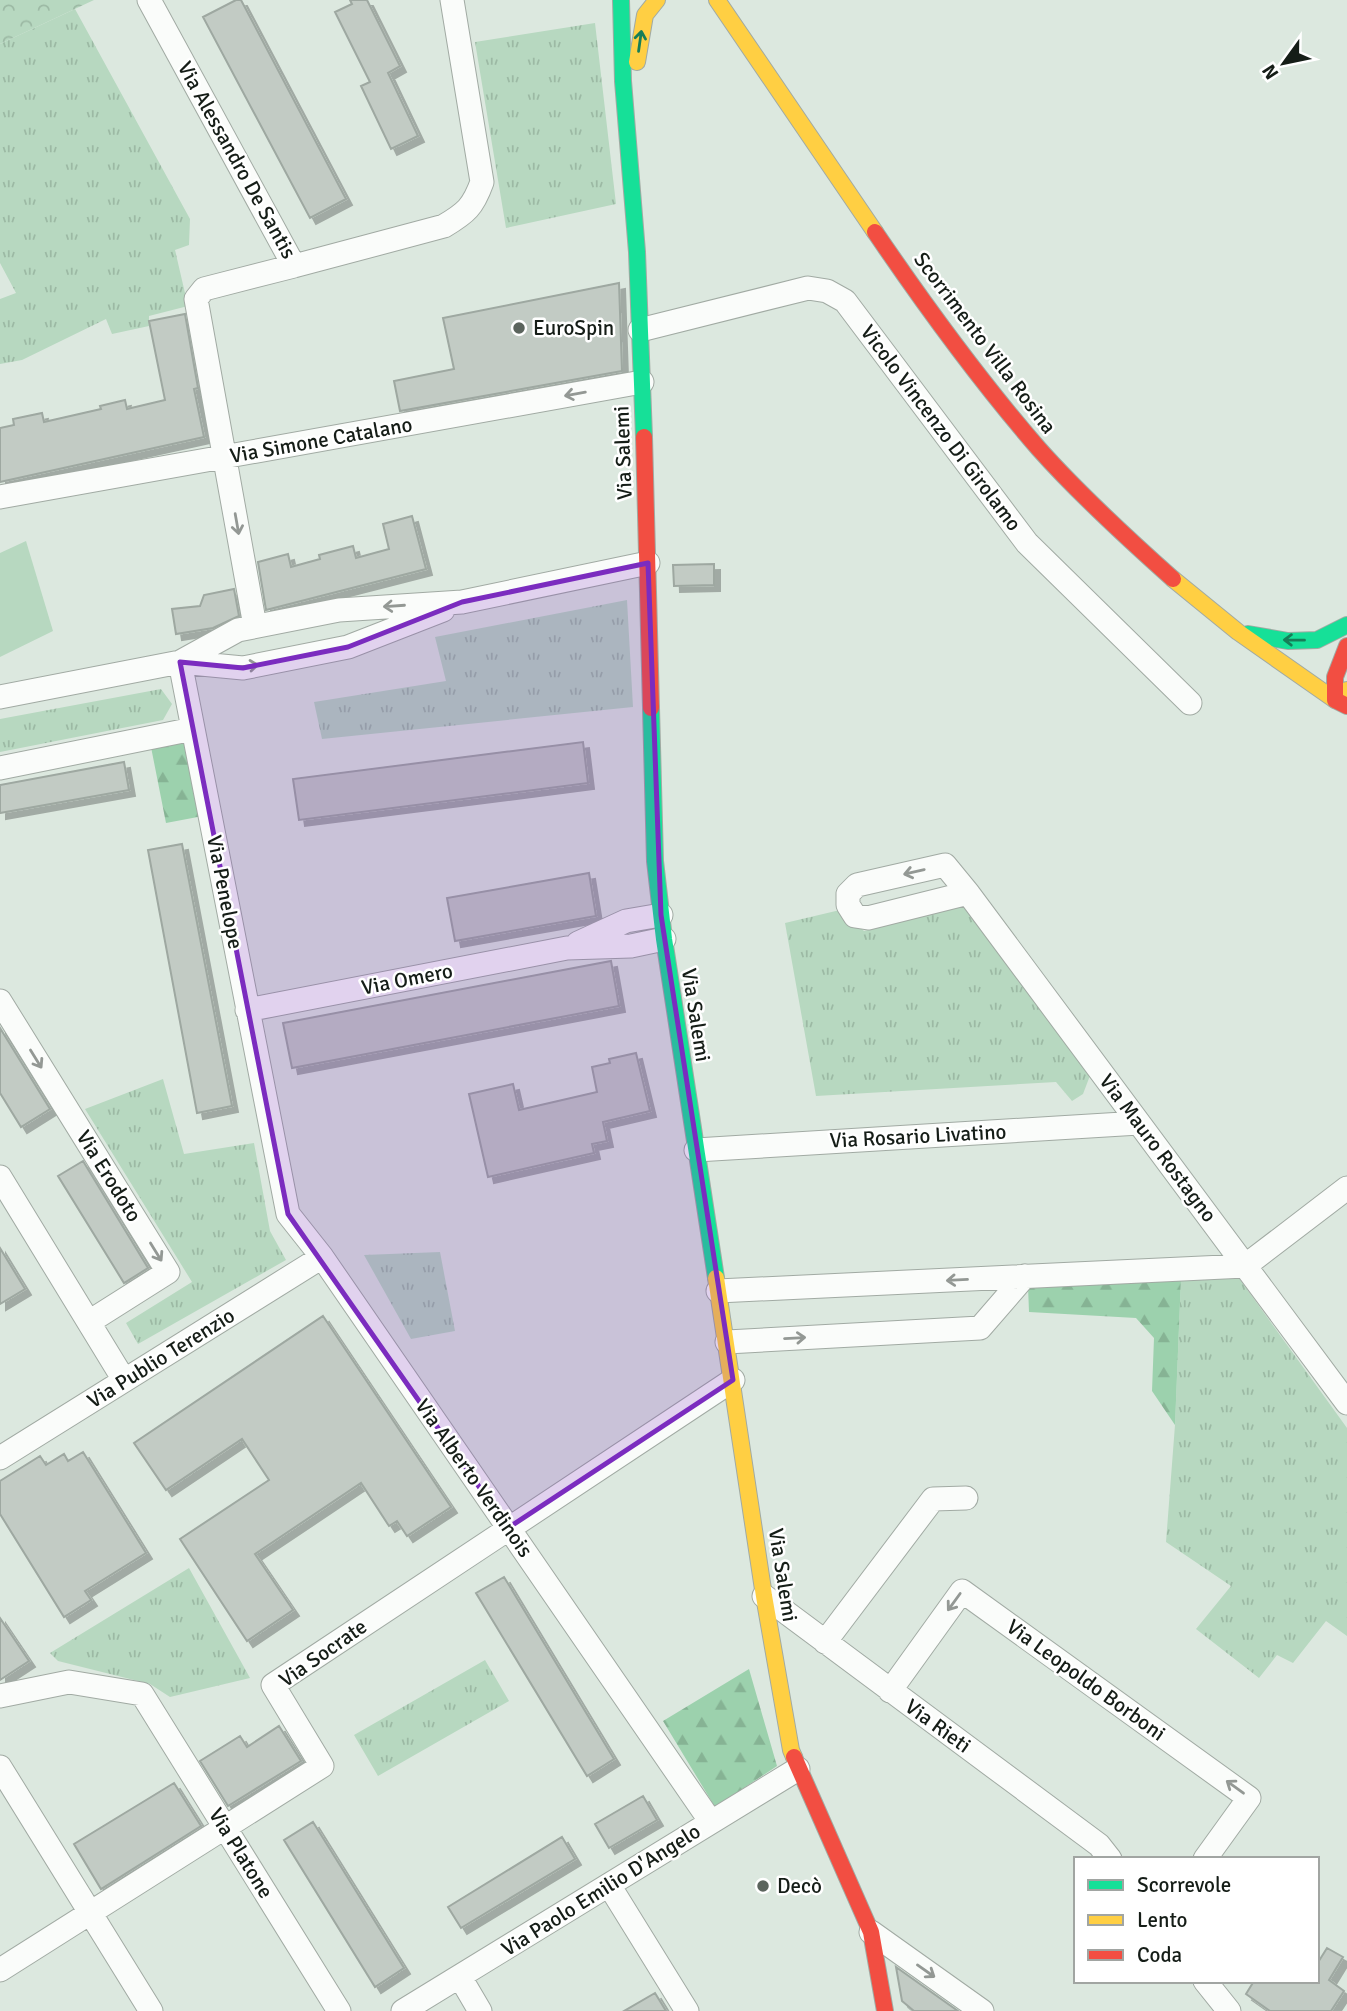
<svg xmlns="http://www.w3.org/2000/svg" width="1347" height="2011" font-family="Signika,sans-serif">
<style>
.grass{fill:url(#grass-tufts)}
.forest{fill:url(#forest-firs)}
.park{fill:url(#park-crowns)}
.garden{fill:#b7d8c0}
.building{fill:#c2cbc4;stroke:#9ea8a1;stroke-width:2;filter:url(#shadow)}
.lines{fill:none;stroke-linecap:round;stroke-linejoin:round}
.street-casing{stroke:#a1aaa3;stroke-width:25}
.fast-casing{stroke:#a1aaa3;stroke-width:18}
.slow-casing{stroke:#a1aaa3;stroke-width:18}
.jam-casing{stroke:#a1aaa3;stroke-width:18}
.street{stroke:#fafcfa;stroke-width:23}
.fast{stroke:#16e098;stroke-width:16}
.slow{stroke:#ffcf43;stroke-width:16}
.jam{stroke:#f24e42;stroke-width:16}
.oneway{stroke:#167e58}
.oneway2{stroke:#939894}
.marked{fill:#7b2cbf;fill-opacity:0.2;stroke:#7b2cbf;stroke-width:5;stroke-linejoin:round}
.poi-dot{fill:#5b645d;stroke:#fff;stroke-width:2.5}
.labels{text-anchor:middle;stroke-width:5;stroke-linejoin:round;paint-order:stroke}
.street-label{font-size:21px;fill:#151d17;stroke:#fff}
.poi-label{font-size:21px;fill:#151d17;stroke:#fff;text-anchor:start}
</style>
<defs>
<pattern id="grass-tufts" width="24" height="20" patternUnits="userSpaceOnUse" patternTransform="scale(1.75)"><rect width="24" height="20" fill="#b7d8c0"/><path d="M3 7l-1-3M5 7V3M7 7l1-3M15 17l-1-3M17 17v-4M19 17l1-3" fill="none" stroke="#9cb9a4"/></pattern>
<pattern id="forest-firs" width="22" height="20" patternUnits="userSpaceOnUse" patternTransform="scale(1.75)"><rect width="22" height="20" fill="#9cd1ad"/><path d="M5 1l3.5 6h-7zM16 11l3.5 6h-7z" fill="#86b394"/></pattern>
<pattern id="park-crowns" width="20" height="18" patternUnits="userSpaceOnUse" patternTransform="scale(1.75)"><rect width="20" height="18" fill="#b7d8c0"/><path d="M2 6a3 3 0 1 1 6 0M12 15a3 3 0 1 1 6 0" fill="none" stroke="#9cb9a4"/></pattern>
<filter id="shadow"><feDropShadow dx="6" dy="6" stdDeviation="0" flood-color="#0004"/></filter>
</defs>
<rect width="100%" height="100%" fill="#dce8df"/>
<path class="grass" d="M75,9L190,219L189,245L175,250L188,306L149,316V326L112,334L106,319L22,360L0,364V299L16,293L0,263V44Z
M595,23L616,204L506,228L475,42Z
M627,600L633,707L322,739L314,702L446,681L435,637Z
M161,689L172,704L163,720L0,752V719Z
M966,904L1091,1073L1083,1094L1072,1101L1056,1082L816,1096L785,923L840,910L864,931Z
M163,1079L184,1154L254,1143L270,1231L286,1260L138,1344L126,1323L192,1282L85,1109Z
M440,1252L455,1331L411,1339L364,1255Z
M1236,1274L1347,1428V1636L1326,1621L1293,1663L1277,1655L1259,1678L1196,1629L1231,1586L1166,1542L1175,1425L1181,1278Z
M189,1568L250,1678L170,1697L150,1684L58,1661L50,1653Z
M485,1660L509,1701L378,1776L354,1735Z"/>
<path class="forest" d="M189,740L203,816L166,823L151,747Z
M1181,1278L1175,1425L1152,1391L1154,1338L1136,1318L1029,1312L1028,1286Z
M749,1669L777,1766L715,1807L663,1721Z"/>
<path class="park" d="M0,0H94L0,44Z"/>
<path class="garden" d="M26,541L53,631L0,657V553Z"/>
<path class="building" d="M236,0H241L346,199L310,218L203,17Z
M350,0H367L400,66L388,73L418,136L391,149L361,86L370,82L335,12L352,4Z
M619,283L622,371L400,411L394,381L454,369L443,318Z
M185,314L198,388L194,389L204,437L0,482V428L14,425L13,419L42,413L44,422L101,409L100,406L125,400L127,409L165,400L149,321Z
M412,516L426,569L266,610L258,562L288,554L291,567L320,559L319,555L353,546L356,558L389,549L383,524Z
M714,564V585L674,586L673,565Z
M234,589L239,616L213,628L176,634L172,609L200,606L204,595Z
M583,742L588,783L299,820L293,779Z
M124,762L129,790L0,813V785Z
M182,844L232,1106L197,1113L148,850Z
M589,873L596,916L455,941L447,898Z
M611,961L619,1006L292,1068L283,1023Z
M0,1028L50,1109L21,1127L0,1093Z
M636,1053L650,1111L603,1122L607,1141L592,1144L594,1153L488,1177L469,1094L513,1084L519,1110L597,1092L592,1067L610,1063L609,1059Z
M83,1161L148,1268L124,1283L58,1176Z
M0,1248L25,1289L0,1304Z
M323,1316L451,1507L407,1536L397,1521L389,1526L361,1483L255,1554L293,1610L247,1641L180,1539L269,1480L242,1439L166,1490L134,1443Z
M83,1452L146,1553L85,1591L91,1600L64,1617L0,1514V1481L40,1456L46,1465L64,1454L68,1461Z
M504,1577L614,1759L587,1776L476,1593Z
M0,1618L29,1661L0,1680Z
M279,1726L301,1761L228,1806L200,1761L240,1736L247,1747Z
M174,1783L201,1826L101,1889L74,1844Z
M643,1796L657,1820L609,1848L595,1824Z
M313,1822L404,1968L375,1987L284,1840Z
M562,1837L575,1859L461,1928L448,1907Z
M1327,1948L1343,1957L1329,1980L1344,1991L1331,2011H1270L1246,1994L1254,1981H1317V1964Z
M896,1967L958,2011H914L902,2001Z
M655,1993L666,2011H624Z"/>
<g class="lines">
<defs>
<path id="street" d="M149,0L294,266L444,226C466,213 473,207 482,182L452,0
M640,330L808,288L827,291L845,301L1027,543L1190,703
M0,497L642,382
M255,626L196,299L204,289L294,266
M180,662L288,1214L322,1257L711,1822
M180,662L238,630L339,610L462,602L648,563
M0,697L180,662L243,668L348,647L443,610
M0,768L193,729
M968,893L868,918L855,916L848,905V894L857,885L945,865L968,893L1347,1403
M578,943L626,921L661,915
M0,1001L168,1272L89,1322
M247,1010L567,948L631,946L664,939
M696,1150L1139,1123
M0,1177L124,1380
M718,1291L1245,1266L1347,1188
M727,1342L980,1328L1025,1276
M0,1458L322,1257
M764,1596L1099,1845L1110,1859
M825,1642L933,1499L966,1498
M890,1691L962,1591L1249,1798L1205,1859
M0,1696L69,1682L142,1694L339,2011
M0,1767L151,2011
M609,1885L687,2011
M871,1932L982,2011
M0,1970L322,1766L273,1685L733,1380
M460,1977L480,2011
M1205,1981L1229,2011
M403,2011L798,1769"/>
<path id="fast" d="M621,0L623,81L637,252L644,437
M1248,634L1288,641L1317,640L1347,625
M651,708L655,861L664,939L716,1278"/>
<path id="slow" d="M717,0L875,232
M637,62L645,15L657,0
M1173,579L1238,632L1335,700L1347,690
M716,1278L764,1596L791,1750L794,1757"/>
<path id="jam" d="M875,232C926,307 979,380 1039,449C1080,495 1127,538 1173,579
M644,437L651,708
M1347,646L1335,677V700L1347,706
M794,1757L871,1932L885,2011"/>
</defs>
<use href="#street" class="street-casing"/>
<use href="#fast" class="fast-casing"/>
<use href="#slow" class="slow-casing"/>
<use href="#jam" class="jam-casing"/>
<use href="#street" class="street"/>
<use href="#fast" class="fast"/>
<use href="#slow" class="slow"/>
<use href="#jam" class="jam"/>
</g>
<defs><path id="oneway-shaft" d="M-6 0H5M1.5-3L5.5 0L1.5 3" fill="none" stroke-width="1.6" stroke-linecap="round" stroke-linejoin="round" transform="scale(1.75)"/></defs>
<g class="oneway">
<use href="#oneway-shaft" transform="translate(640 41) rotate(-82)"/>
<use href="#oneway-shaft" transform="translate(1294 640) rotate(-179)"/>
</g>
<g class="oneway2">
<use href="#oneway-shaft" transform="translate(575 394) rotate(170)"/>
<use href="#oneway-shaft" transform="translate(237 524) rotate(80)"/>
<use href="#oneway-shaft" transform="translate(394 606) rotate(176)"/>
<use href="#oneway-shaft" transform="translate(248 666) rotate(-6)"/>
<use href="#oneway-shaft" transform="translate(914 872) rotate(167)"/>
<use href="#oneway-shaft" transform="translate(36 1059) rotate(58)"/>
<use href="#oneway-shaft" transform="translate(156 1252) rotate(58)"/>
<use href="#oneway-shaft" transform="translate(957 1280) rotate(177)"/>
<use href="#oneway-shaft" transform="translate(795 1338) rotate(-3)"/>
<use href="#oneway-shaft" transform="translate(954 1602) rotate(126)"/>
<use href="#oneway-shaft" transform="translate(1235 1787) rotate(-144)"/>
<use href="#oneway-shaft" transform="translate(926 1971) rotate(35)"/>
</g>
<path class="marked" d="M648,563L661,915L733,1380L508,1528L288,1214L180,662L243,668L348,647L462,602Z"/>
<g class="poi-dot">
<circle cx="519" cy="328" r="7"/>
<circle cx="763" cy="1886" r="7"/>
</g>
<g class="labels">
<g class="street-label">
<text transform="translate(237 160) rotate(61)" y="7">Via Alessandro De Santis</text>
<text transform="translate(985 343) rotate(53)" y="7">Scorrimento Villa Rosina</text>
<text transform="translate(941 428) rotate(53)" y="7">Vicolo Vincenzo Di Girolamo</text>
<text transform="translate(321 440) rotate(-10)" y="7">Via Simone Catalano</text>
<text transform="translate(623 453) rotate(-92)" y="7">Via Salemi</text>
<text transform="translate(225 892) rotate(79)" y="7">Via Penelope</text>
<text transform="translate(407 979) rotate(-11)" y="7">Via Omero</text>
<text transform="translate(696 1015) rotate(81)" y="7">Via Salemi</text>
<text transform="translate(918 1136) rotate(-3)" y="7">Via Rosario Livatino</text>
<text transform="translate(1158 1148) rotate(53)" y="7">Via Mauro Rostagno</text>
<text transform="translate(109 1176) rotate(58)" y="7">Via Erodoto</text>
<text transform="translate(161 1358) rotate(-32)" y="7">Via Publio Terenzio</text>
<text transform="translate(474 1478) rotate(55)" y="7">Via Alberto Verdinois</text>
<text transform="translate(783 1575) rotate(81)" y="7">Via Salemi</text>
<text transform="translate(323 1653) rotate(-35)" y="7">Via Socrate</text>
<text transform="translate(1086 1680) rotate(36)" y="7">Via Leopoldo Borboni</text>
<text transform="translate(938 1726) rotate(36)" y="7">Via Rieti</text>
<text transform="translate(241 1853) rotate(58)" y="7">Via Platone</text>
<text transform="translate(601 1890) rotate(-32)" y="7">Via Paolo Emilio D'Angelo</text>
</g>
<g class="poi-label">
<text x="533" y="335">EuroSpin</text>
<text x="777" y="1893">Decò</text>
</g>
</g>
<rect x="1074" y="1857" width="245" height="126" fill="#ffffff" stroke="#a1a5a2" stroke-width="2"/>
<rect x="1088" y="1880" width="35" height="10" fill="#16e098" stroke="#a1a5a2" stroke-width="2"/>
<text x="1137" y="1892" font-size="21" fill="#151d17">Scorrevole</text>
<rect x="1088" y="1915" width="35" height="10" fill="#ffcf43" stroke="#a1a5a2" stroke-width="2"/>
<text x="1137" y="1927" font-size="21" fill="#151d17">Lento</text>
<rect x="1088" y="1950" width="35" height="10" fill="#f24e42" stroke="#a1a5a2" stroke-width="2"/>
<text x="1137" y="1962" font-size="21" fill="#151d17">Coda</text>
<g transform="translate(1284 63) rotate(237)" stroke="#ffffff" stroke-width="5" paint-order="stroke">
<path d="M0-5L12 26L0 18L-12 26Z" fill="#151d17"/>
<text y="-10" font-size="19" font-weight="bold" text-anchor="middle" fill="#151d17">N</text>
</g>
</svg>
